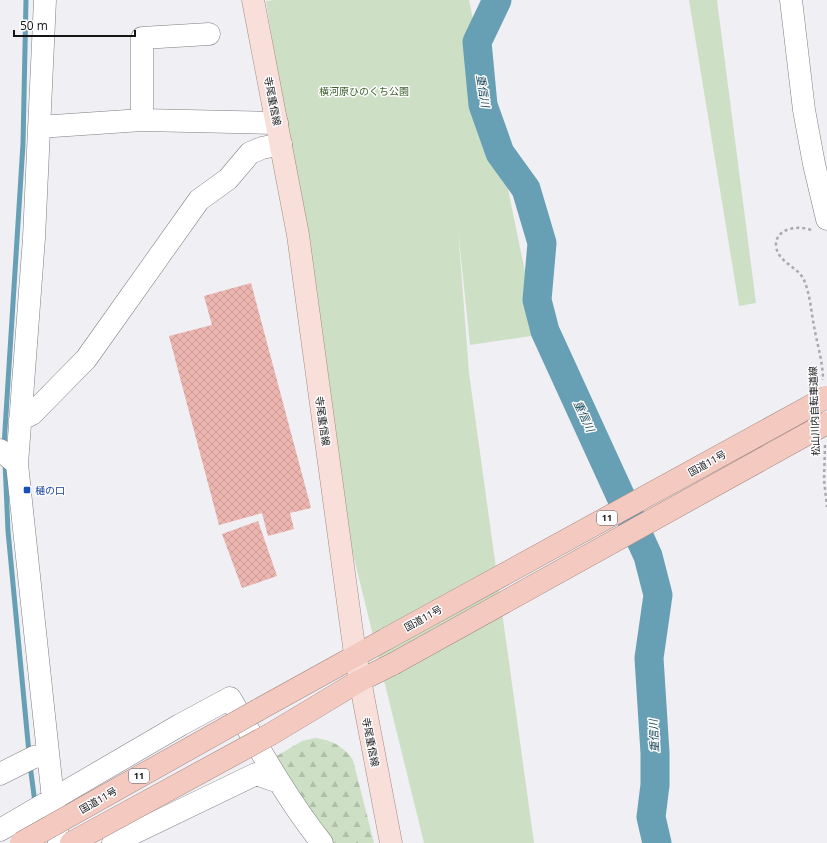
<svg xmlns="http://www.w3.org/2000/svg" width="827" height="843" font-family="'Open Sans','Noto Sans JP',sans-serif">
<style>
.green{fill:#cde0c5}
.forest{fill:url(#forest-firs)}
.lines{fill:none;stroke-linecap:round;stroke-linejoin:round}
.stream{stroke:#679fb4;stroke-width:5}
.river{stroke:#679fb4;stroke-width:29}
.building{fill:url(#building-cross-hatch)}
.minor-casing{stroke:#7e7e82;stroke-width:23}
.major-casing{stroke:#a68a84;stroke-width:23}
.highway-casing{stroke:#a68a84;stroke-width:23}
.path{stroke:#aaaaae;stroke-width:2.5;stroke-dasharray:3 3;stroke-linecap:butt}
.minor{stroke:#fff;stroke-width:22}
.major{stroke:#f8dfd9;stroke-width:22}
.highway{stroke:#f4c9bf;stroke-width:22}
.highway-bridge-casing{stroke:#a68a84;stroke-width:23;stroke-linecap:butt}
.highway-bridge{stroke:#f4c9bf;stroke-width:22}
.transit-dot{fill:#1a4fb4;stroke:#fdfdff;stroke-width:1.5}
.labels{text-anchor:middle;stroke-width:3;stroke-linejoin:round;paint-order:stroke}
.shield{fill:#fdfdff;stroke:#5b5b5c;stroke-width:1}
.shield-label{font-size:9px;font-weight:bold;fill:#151516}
.park-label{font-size:10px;fill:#3a5f26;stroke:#fdfdff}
.street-label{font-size:10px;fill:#151516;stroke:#fdfdff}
.transit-label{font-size:10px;fill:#164399;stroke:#fdfdff;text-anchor:start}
.water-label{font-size:11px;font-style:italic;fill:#154656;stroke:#fdfdff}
</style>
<defs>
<pattern id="forest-firs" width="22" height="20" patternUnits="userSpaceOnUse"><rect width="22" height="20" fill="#cde0c5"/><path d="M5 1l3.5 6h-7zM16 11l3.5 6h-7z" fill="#afbfa8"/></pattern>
<pattern id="building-cross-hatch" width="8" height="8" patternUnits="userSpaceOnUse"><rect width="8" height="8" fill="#edb5af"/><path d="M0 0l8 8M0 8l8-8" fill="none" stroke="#ca9b96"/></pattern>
</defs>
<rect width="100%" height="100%" fill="#efeff4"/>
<path class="green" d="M274,0H469L538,335L470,345L458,229L469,373L534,843H424L352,550L266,1Z
M689,0H717L756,303L739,306Z"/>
<path class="forest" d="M315,738C332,740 343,746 353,760L374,843H333L275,757L302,741Z"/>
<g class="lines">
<path class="stream" d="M4,446L23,144L26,0
M5,462L8,531L29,753
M30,765L35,803"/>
<path class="river" d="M497,0L477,42L483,105L500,153L526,189L542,243L537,300L545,331L648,556L658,595L649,658L655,753V785L651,817L657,843"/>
</g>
<path class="building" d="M251,283L311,508L290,513L294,529L268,536L262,513L219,525L169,336L212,325L204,296Z
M258,521L277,576L242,588L222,534Z"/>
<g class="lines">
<defs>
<path id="minor" d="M45,0L34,238L17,464L53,799L59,843
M791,0L804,110L814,164L827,219
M142,120V38L209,34
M39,127L142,120L277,123
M20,420L32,414L86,359L199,200L228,179L250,153L262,148L281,144
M0,450L17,464
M0,774L34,757L48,754
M0,830L180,725L230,698C259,748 286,798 322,843
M113,843L256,774L279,782"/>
<path id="major" d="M253,0L298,235L355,654L391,843"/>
<path id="highway" d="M258,710L388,638
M271,734L359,681L393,664"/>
</defs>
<use href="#minor" class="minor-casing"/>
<use href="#major" class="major-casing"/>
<use href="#highway" class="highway-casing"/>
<path class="path" d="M811,230C799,225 775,228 776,246C778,262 796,266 803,278C810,292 811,311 814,326C817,344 823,362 823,380
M825,445L824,480L827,507"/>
<use href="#minor" class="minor"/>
<use href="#major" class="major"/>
<use href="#highway" class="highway"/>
<defs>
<path id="highway-bridge" d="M388,638L827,397
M393,664L827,423
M21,843L258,710
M71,843L271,734"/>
</defs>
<use href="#highway-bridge" class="highway-bridge-casing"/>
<use href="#highway-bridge" class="highway-bridge"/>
</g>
<rect class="transit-dot" x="23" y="486" width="8" height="8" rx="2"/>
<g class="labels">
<g class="shield">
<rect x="597" y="511" width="20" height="14" rx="3"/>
<rect x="129" y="769" width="20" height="14" rx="3"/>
</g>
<g class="shield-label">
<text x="607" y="521">11</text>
<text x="139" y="779">11</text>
</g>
<g class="park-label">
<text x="364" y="95">横河原ひのくち公園</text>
</g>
<g class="street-label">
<text transform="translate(273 101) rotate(79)" y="4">寺尾重信線</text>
<text transform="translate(814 411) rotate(-92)" y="4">松山川内自転車道線</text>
<text transform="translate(323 421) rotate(82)" y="4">寺尾重信線</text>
<text transform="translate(707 463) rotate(-29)" y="4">国道11号</text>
<text transform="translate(423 618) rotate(-29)" y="4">国道11号</text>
<text transform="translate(371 742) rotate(79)" y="4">寺尾重信線</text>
<text transform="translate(98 800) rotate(-30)" y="4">国道11号</text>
</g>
<g class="transit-label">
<text x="35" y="494">樋の口</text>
</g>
<g class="water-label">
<text transform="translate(483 91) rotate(81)" y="4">重信川</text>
<text transform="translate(584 416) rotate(65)" y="4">重信川</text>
<text transform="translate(654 736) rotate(-93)" y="4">重信川</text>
</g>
</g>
<path d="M14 30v6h121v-6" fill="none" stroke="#151516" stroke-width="2"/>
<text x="20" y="30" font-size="12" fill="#151516" stroke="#fdfdff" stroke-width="3" paint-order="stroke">50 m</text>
</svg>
